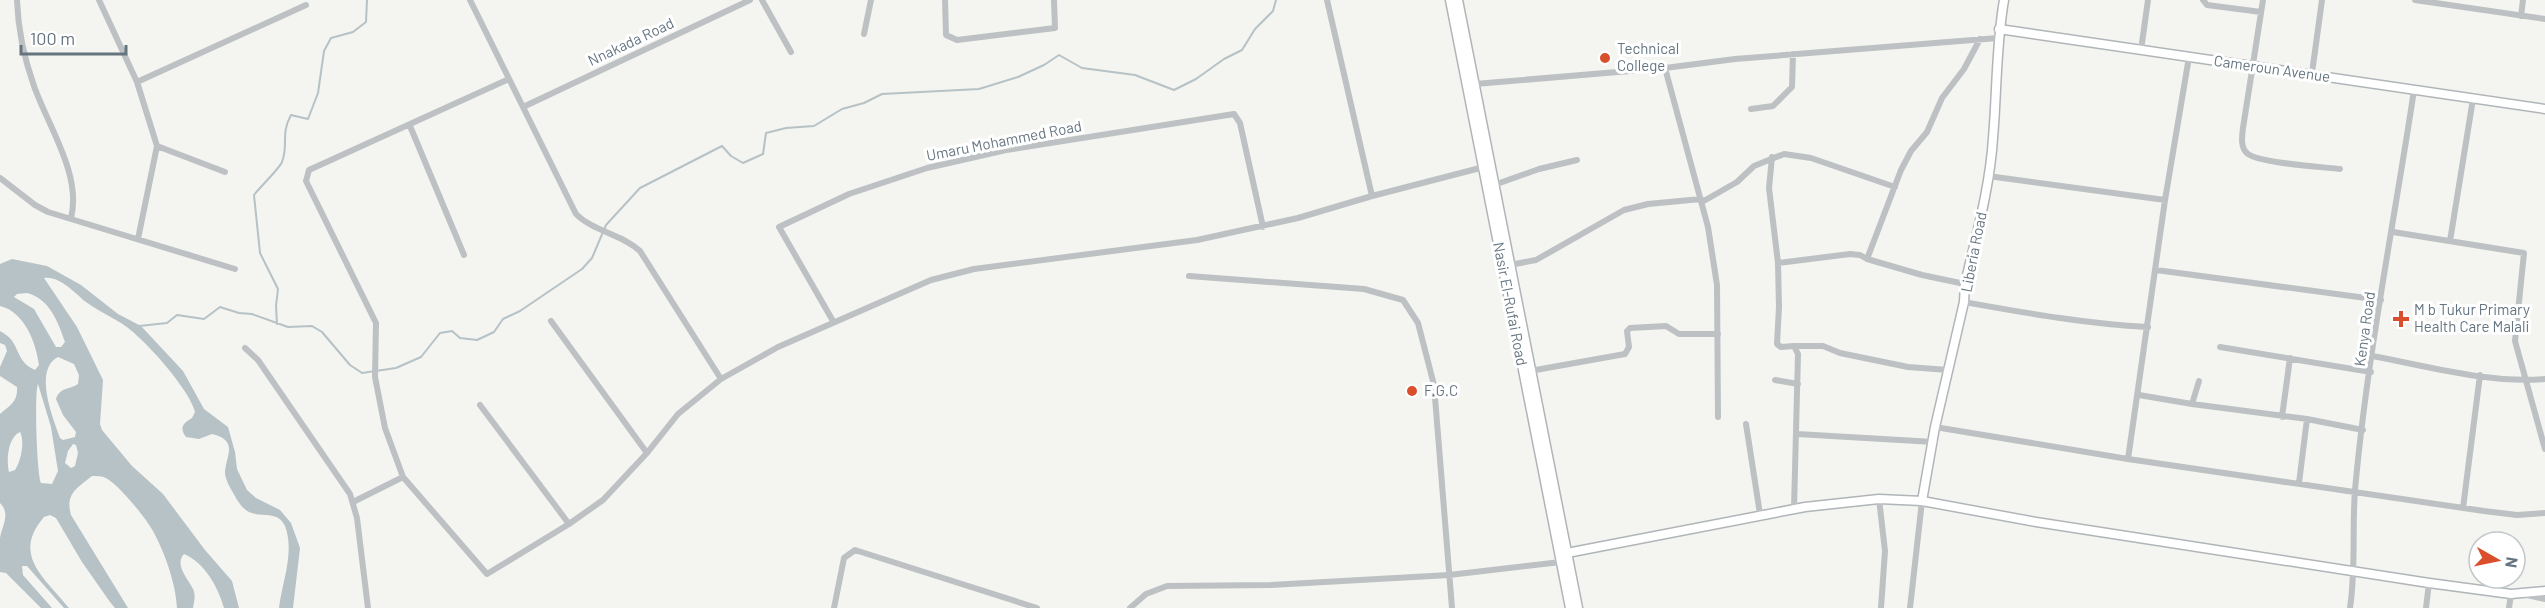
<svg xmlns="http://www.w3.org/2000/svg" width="2545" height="608" font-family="Barlow,sans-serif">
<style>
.water{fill:#b6c2c6;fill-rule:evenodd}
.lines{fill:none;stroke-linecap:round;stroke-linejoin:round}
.stream{stroke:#b6c2c6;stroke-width:2}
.secondary-casing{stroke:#b0b5b9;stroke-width:11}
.street{stroke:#bdc1c4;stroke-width:6}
.secondary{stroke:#fff;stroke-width:8}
.poi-dot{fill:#da4e2b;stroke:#fff;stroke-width:2}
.labels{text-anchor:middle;stroke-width:6;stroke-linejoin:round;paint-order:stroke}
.street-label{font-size:15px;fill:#657580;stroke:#fff}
.poi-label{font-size:15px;fill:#657580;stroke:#fff;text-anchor:start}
</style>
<rect width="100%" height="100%" fill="#f4f4f0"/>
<path class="water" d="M12,259L47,266L81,285L118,314L141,326L183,371L204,409L228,427L235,452L237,469L247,490L256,498L280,510L291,523L300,548L293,608H279C282,582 295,552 285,526C278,510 262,518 249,512C241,508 236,498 232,491C229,486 226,480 225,474C225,456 240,441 212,434L199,439L186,437C179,428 183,423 192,418L195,412C190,391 151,347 133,332C120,320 101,313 86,302C75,293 59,275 44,278L77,327L103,380L100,424L102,430L132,466L163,494L205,550L232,581L239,608H224C218,587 205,563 184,554C174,565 188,578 193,589C196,595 194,602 193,608H177C176,584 165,553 153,531C145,517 120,486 106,478C102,476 97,476 92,476C77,488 65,494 71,515L128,608H115L110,602L82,562L56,518L50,515L44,517C11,555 45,578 69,608H64L27,566H22L23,575L52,608H41L6,573L0,572C0,561 0,549 0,538C2,525 11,514 0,503V414C10,405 18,402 17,387L0,376V367L7,351L5,345L0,343V331C22,342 13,360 35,370L39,365C36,343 25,312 0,306V264ZM27,293C50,299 58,322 65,342L61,347H56L34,309L14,297L17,294ZM58,357L74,364L79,375L78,384C69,390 60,387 56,399L63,415L76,432L75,437L63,440L60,438C53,418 33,370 58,357ZM38,384L51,427L58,471L52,484L41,483C37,475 34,393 38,384ZM20,432C25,441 21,462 15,470L9,472C6,460 8,437 20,432ZM73,444L76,445L78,453L75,466L71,468L65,463L68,451Z"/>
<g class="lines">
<path class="stream" d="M277,324L276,306L278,289L260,253L254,195C260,187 279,169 282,162C289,144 280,135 291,115L308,119L318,93L324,51L331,38L353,32L366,22L367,0
M139,326L167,323L177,315L204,319L220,307L239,313L252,314L288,327L312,326L322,332L350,365L362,373L396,368L421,357L440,333L452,331L460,338L477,340L494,332L503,319L520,311L582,269L592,258L606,225L640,188L722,146L731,156L743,163L763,154L766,133L786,128L814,126L842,109L864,103L882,94L979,89L1018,77L1044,65L1059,55L1082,68L1135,75L1174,90L1196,79L1224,59L1242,50L1255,29L1273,11L1276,0"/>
<defs>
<path id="secondary" d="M1450,0L1570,608
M1458,0L1578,608
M1999,29L2545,109
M1922,501L1935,427L1964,302L1965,284C1976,236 1990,187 1993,138C1997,92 1996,46 2004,0
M1567,553L1805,507L1879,499L1922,501L2036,522L2429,583L2511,594L2545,591"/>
</defs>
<use href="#secondary" class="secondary-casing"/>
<path class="street" d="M17,0C18,30 24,58 34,86C48,126 82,175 71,218
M99,0L137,82L157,146L138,239
M470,0L576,214C594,232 622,234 640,251L721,379
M762,0L791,52
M945,0L946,35L957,40L1055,28L1054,0
M1327,0L1372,196
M2203,0L2207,5L2261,12
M2263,0L2243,128C2242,136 2240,148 2248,154C2259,163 2323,167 2340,169
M2415,0L2545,19
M2521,16L2523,0
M864,34L871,0
M2141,50L2148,0
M1665,68L1708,227L1717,285L1718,417
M2312,73L2322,0
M509,79L309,170L306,181L376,323L375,377L385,428L403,477L487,574L569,524L603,500L647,453L678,414L721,379L778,347L931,280L974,269L1197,240L1298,218L1372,196L1484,167
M137,82L306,5
M1475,84L1665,68L1735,59L1998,38
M523,107L750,0
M1751,109L1773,106L1792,87L1793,54
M410,126L464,255
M157,146L225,172
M1772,157L1769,188L1778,263L1779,307L1777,344L1781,347L1794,346L1798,354L1794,509
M1988,176L2165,200
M0,178L35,205L48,212L235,269
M1494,185L1539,169L1577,160
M1702,202L1737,182L1754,166L1784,154L1811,158L1895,187
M2393,232L2524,253L2515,341L2545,449
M2450,241L2473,99
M1867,259L1901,170L1911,151L1927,132L1942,98L1964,69L1980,39
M1778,263L1850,254L1860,255L1867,259L1922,275L1965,284
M1510,265L1536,260L1624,210L1648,204L1701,199
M2156,270L2381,300
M1189,276L1364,289L1403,300L1418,323L1434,385L1452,608
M1964,302C2026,313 2086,324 2148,327
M551,321L647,453
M833,321L779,227L849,194L927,168L1006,150L1234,114L1240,123L1263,227
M1794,346H1823L1840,353L1908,367L1948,370
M2220,347L2371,372
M245,348L258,360L350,494L357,518L368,608
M2372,356C2427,366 2490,384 2545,379
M1530,371L1625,354L1629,347L1627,331L1630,328L1666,326L1679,334H1718
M1775,380L1798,384
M2139,395L2192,404L2199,381
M2192,404L2307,419L2299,483
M480,405L569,524
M2282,417L2290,358
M2307,419L2363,430
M1746,424L1760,514
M1935,427L2128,459L2484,511L2517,515L2545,513
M1797,434L1934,442
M2128,459L2165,200L2189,57
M1879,499L1885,551L1881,608
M353,502L403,477
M2463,508L2480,375
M2527,595L2545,599
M834,608L844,558L855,550L1037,608
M1130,608L1146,594L1167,586L1271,585L1449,575L1561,562
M1910,608L1922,501
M2350,608C2356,569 2352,529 2355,490C2367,357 2394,223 2414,90
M2426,608L2429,583
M2509,608L2511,594"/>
<use href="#secondary" class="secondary"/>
</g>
<g class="poi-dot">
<circle cx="1605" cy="58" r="6"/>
<path d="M2398 310h6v6h6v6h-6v6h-6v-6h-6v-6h6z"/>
<circle cx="1412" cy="391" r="6"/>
</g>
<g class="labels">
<g class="street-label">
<text transform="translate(631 42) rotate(-25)" y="5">Nnakada Road</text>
<text transform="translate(2272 69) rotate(8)" y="5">Cameroun Avenue</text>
<text transform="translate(1004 141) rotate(-11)" y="5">Umaru Mohammed Road</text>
<text transform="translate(1974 252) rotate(-79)" y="5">Liberia Road</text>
<text transform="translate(1510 304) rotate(79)" y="5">Nasir El-Rufai Road</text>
<text transform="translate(2365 329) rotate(-82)" y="5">Kenya Road</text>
</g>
<g class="poi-label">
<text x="1617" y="54">Technical<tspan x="1617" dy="17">College</tspan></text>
<text x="2414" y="315">M b Tukur Primary<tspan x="2414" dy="17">Health Care Malali</tspan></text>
<text x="1424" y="396">F.G.C</text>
</g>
</g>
<g transform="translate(2497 560) rotate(99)"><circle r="28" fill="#ffffff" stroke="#c1c8cc" stroke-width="1.5"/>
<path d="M0-4.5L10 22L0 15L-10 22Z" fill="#da4e2b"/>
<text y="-9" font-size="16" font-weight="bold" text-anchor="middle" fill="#657580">N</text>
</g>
<path d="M21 45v9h105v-9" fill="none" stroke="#657580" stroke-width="3"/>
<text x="30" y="45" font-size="18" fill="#657580" stroke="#ffffff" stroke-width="4.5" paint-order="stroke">100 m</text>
</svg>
